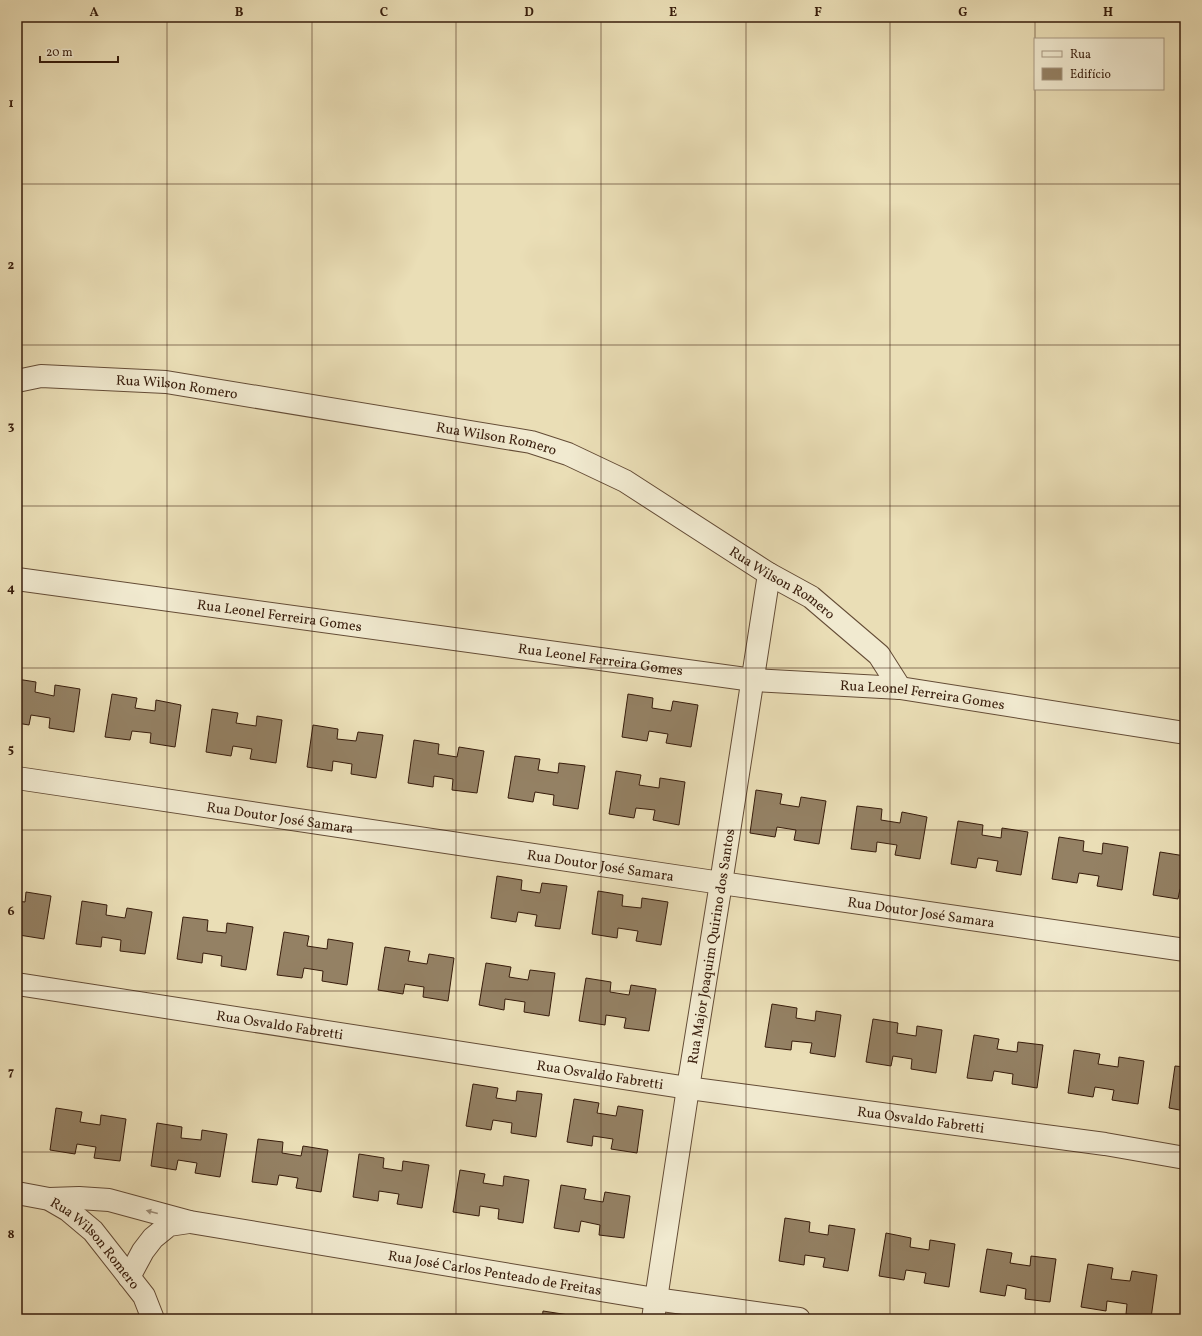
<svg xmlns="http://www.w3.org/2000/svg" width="1202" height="1336" font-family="Vollkorn,serif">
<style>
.building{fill:#948164;stroke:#371c0b}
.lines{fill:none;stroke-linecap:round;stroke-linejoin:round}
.minor-casing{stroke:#644c36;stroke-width:24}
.minor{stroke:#f1ead0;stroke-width:22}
.oneway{fill:#9d8d77}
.grid{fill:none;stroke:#371c0b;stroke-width:1;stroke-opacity:0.55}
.labels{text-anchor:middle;stroke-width:4;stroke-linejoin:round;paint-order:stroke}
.street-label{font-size:14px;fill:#371c0b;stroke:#f1ead0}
.neatline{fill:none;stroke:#371c0b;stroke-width:1.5}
.grid-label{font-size:13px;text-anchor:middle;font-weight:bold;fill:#371c0b}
</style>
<rect width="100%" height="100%" fill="#eadeb6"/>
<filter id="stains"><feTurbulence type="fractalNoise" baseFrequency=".005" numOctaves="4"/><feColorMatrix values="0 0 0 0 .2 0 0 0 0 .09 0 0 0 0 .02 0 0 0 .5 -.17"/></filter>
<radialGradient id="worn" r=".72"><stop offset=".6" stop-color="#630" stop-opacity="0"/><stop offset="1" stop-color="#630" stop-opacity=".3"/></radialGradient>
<path class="building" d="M17,679L36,682L35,692L54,696L55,685L80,689L74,732L49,728L50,718L31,715L29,725L17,723Z
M112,694L137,698L135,708L155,711L156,700L181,705L175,747L150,743L151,733L132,731L130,740L105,737Z
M628,694L653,698L652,708L671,711L673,701L698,705L691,747L666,743L668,734L649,731L647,741L622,737Z
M212,709L238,713L236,723L256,726L257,716L282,720L276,763L250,759L252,749L233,746L231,756L206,752Z
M313,725L338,729L337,739L356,741L358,732L383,735L376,778L351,774L352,764L333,761L332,771L307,767Z
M414,740L439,744L438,754L457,757L459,747L484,751L477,793L452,790L453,779L434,776L433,787L408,783Z
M515,756L540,759L538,770L558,773L559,763L585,766L578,809L553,805L554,795L535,792L533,802L508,798Z
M616,771L641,775L639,785L659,788L660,778L685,782L679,825L653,820L655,810L636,808L634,818L609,814Z
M756,790L782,794L780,804L799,807L801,797L826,801L819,844L794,840L796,830L777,827L775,837L750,833Z
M857,806L882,809L881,820L900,823L902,812L927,817L920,859L895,855L897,845L877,842L876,852L851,849Z
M958,821L983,825L982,835L1001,838L1002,828L1028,832L1021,875L996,871L998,861L978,858L976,868L951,864Z
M1059,837L1084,841L1083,851L1102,854L1103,843L1128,847L1122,890L1097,886L1099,876L1079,873L1077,883L1052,879Z
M1160,852L1185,856L1183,866H1185V889H1180L1178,899L1153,895Z
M497,876L522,880L521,890L540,893L542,883L567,886L560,929L535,926L537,915L518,912L516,922L491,918Z
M598,891L623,895L622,906L641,908L642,898L668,902L661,945L636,941L638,931L618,928L617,938L592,934Z
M26,892L51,896L44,939L19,935L21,925H17V901L25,902Z
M82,901L107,905L106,915L125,918L127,908L152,912L145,954L120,951L121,940L102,937L101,947L76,944Z
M183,917L208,920L207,931L226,933L227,923L253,927L246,970L221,966L222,956L203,953L202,963L177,959Z
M284,932L309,936L307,946L327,949L328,939L353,943L347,985L322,981L323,971L304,968L302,978L277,975Z
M385,947L410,951L408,961L427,964L429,954L454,958L448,1001L423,997L424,987L405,984L403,994L378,990Z
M486,963L511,967L509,977L528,980L530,970L555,973L549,1016L524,1012L525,1002L505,999L504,1010L479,1005Z
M586,978L611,982L610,992L629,995L631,985L656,989L649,1031L624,1028L626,1018L606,1015L605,1025L579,1021Z
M772,1004L797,1008L796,1018L815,1021L816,1011L841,1015L835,1057L810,1053L812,1043L792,1041L791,1050L765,1047Z
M873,1019L898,1023L897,1033L916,1036L917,1026L942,1030L936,1073L911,1069L912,1059L893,1056L891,1066L866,1062Z
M974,1035L999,1039L997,1049L1017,1052L1018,1042L1043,1045L1037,1088L1012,1084L1013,1074L994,1071L992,1081L967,1078Z
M1074,1050L1100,1054L1098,1064L1118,1067L1119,1057L1144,1061L1138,1104L1112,1100L1114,1090L1095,1087L1093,1097L1068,1093Z
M1175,1066L1185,1067V1111L1169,1108Z
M473,1084L498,1088L496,1098L516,1101L517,1091L542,1094L536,1137L511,1133L512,1123L493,1120L491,1130L466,1126Z
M574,1099L599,1103L597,1113L616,1116L618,1106L643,1110L637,1153L611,1149L613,1139L593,1136L592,1146L567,1142Z
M56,1108L82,1112L80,1122L100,1125L101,1115L126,1119L120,1161L94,1158L96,1147L77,1144L75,1154L50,1150Z
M157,1123L182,1127L181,1138L201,1140L202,1130L227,1134L220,1177L195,1173L197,1163L178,1160L176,1170L151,1166Z
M258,1139L283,1142L282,1153L301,1156L303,1146L328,1150L321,1192L296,1188L298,1178L279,1175L277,1185L252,1182Z
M359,1154L384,1158L383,1168L402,1171L403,1161L429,1165L422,1208L397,1204L399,1194L379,1191L378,1201L353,1197Z
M460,1170L485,1174L483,1183L503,1186L504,1176L529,1180L523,1223L498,1219L499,1209L480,1206L479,1216L453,1212Z
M561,1185L586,1189L584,1199L603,1202L605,1192L630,1196L624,1238L599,1235L600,1225L581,1221L579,1232L554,1228Z
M785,1218L810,1222L809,1232L828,1235L829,1225L855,1229L848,1271L823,1267L825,1258L805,1255L804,1265L779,1261Z
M886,1233L911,1238L910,1247L929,1250L930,1240L955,1244L949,1287L924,1283L926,1273L906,1270L904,1280L879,1276Z
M987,1249L1012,1253L1010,1263L1030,1266L1031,1256L1056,1259L1050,1302L1025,1299L1026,1289L1007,1285L1005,1296L980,1292Z
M1088,1264L1113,1268L1111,1279L1130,1281L1132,1271L1157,1275L1151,1318L1126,1314L1127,1304L1107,1301L1106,1311L1081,1307Z
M543,1311L569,1315L568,1319H542Z"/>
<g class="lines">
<defs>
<g id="minor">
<path id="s1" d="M17,381L41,376L166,382L531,442L568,454L625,481L769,574L811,597L879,655L900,688"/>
<path id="s2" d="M17,579L753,680L900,688L1185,733"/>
<path id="s3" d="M17,778L721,883L1185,950"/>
<path id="s4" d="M17,984L688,1088L1105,1144L1185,1158"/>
<path id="s5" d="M17,1193L49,1199L68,1210L93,1231L144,1296L153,1319"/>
<path id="s6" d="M49,1199L79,1198L109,1200L190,1222L655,1299L799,1319"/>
<path d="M129,1277L143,1251L153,1238L169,1225L189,1222"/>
<path id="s7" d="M653,1319L688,1088L721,883L769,574"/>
</g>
</defs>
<use href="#minor" class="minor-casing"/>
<use href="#minor" class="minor"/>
</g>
<defs><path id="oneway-solid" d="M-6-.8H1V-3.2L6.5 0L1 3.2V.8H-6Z"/></defs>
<use class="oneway" href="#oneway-solid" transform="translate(152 1212) rotate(-165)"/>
<path class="grid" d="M167,17V1319M312,17V1319M456,17V1319M601,17V1319M746,17V1319M890,17V1319M1035,17V39M1035,89V1319M17,184H1185M17,345H1185M17,506H1185M17,668H1185M17,830H1185M17,991H1185M17,1152H1185"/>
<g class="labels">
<g class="street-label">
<text dy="5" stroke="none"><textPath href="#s1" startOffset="161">Rua Wilson Romero</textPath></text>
<text dy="5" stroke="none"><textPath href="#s1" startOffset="485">Rua Wilson Romero</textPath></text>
<text dy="5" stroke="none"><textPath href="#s1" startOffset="809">Rua Wilson Romero</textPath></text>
<text dy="5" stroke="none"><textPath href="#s2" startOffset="265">Rua Leonel Ferreira Gomes</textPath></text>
<text dy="5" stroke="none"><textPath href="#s2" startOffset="589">Rua Leonel Ferreira Gomes</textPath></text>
<text dy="5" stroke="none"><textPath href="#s2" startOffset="913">Rua Leonel Ferreira Gomes</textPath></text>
<text dy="5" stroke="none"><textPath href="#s3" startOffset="266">Rua Doutor José Samara</textPath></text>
<text dy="5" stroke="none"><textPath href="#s3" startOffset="590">Rua Doutor José Samara</textPath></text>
<text dy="5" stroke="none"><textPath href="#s3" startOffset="914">Rua Doutor José Samara</textPath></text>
<text dy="5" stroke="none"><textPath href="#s7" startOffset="377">Rua Major Joaquim Quirino dos Santos</textPath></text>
<text dy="5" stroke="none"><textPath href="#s4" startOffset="266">Rua Osvaldo Fabretti</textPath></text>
<text dy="5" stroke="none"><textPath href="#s4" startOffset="590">Rua Osvaldo Fabretti</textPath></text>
<text dy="5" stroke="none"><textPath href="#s4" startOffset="914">Rua Osvaldo Fabretti</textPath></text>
<text dy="5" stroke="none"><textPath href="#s5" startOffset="97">Rua Wilson Romero</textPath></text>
<text dy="5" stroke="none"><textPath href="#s6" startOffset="453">Rua José Carlos Penteado de Freitas</textPath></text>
</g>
</g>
<rect width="1202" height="1336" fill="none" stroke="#eadeb6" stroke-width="44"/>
<rect x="1034" y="38" width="130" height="52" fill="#f1ead0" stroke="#a79881"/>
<rect x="1042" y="51" width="20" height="6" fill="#f1ead0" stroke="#a79881"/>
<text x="1070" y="58" font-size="12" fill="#371c0b">Rua</text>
<rect x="1042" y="68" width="20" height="12" fill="#948164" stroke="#a79881"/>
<text x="1070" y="78" font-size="12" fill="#371c0b">Edifício</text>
<path d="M40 56v6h78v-6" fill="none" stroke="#371c0b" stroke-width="2"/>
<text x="46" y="56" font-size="12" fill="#371c0b" stroke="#f1ead0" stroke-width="3" paint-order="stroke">20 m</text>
<rect x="22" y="22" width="1158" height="1292" class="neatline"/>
<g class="grid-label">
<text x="94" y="16">A</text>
<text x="239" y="16">B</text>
<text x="384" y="16">C</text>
<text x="529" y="16">D</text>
<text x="673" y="16">E</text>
<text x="818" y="16">F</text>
<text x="963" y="16">G</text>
<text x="1108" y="16">H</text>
<text x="11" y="107">1</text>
<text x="11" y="269">2</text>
<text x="11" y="430">3</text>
<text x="11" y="592">4</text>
<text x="11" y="753">5</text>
<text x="11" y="915">6</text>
<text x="11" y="1076">7</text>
<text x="11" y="1238">8</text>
</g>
<rect width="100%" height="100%" filter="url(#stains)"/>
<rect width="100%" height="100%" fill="url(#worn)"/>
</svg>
